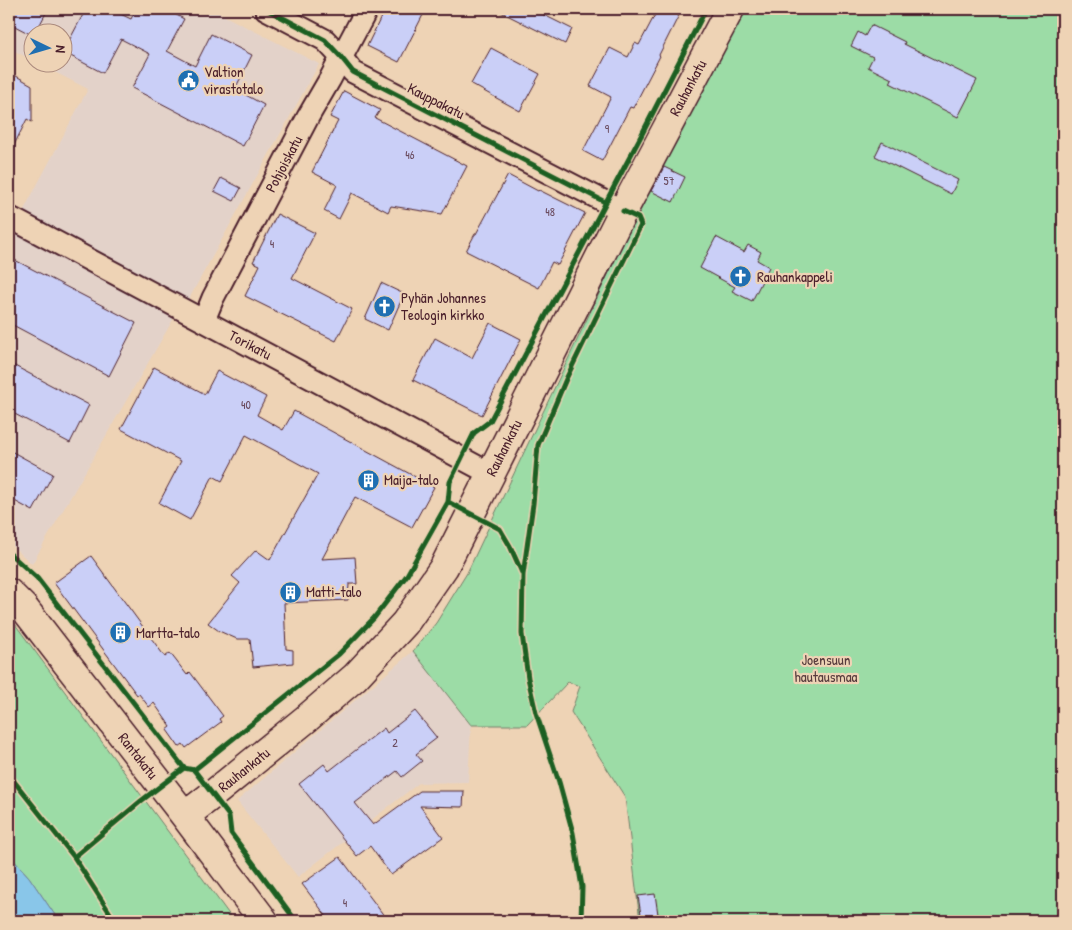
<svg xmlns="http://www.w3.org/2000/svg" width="1072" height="930" font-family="'Patrick Hand',sans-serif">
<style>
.built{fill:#e3d2c9}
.green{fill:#9cdca6;stroke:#737e68}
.water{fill:#89c6e9;stroke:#70839d}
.building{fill:#cacff7;stroke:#4a1f2b}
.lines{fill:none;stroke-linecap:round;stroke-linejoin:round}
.street-casing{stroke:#4a1f2b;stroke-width:25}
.secondary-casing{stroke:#4a1f2b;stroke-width:31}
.street{stroke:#eed3b5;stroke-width:21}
.secondary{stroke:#eed3b5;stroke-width:28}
.cycleway-casing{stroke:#eed3b5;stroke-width:8}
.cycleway{stroke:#1b5e20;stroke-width:5}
.labels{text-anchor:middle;stroke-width:4.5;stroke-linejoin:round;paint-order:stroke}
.number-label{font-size:12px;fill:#6a4b5e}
.poi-label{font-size:15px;fill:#4a1f2b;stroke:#eed3b5;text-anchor:start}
.street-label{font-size:15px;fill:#4a1f2b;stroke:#eed3b5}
.park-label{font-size:15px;fill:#563b3d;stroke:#eed3b5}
</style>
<rect width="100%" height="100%" fill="#eed3b5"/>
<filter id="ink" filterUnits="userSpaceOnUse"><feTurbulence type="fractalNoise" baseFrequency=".02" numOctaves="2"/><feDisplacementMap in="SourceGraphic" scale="10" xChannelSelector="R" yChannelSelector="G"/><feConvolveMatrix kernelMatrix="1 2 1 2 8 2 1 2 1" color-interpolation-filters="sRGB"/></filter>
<g filter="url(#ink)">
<path class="built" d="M9,9H211L319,64L185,306L178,311L32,564L9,543V214L19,219L88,89L37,63L62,62V32H32V60L9,48Z
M413,651L471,725L468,782L419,783L298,877L237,801Z"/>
<path class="green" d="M742,9H1063V921H640L625,797L571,712L580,686L568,682L527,725H471L413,651L436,623L467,573L639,209Z
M9,617L12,620L234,921H59L29,877L9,855Z"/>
<path class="water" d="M9,855L29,877L59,921H9Z"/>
<path class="building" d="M9,9H48L36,32H32V35L9,23Z
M86,9H110L131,19L136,9H165L184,19L167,51L195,66L211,34L252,55L235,89L264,105L243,146L132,88L150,54L121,39L103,73L63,52Z
M385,9H426L399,62L367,46Z
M495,9H532L572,29L565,44Z
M658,9H682L659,55L660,56L633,108L630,107L602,161L583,151L611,97L590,86L610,48L628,57L635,43L639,45Z
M871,25L905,42L904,44L977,80L958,117L890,83L892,79L868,67L873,57L851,46L858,32L865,36Z
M491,48L540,74L520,111L471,84Z
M9,72L32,85V122L27,119L9,155Z
M344,91L380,110L375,118L467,166L442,214L391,206L388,212L352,193L339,219L324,211L337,185L312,172L338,121L330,117Z
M882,142L958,180L951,194L875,156Z
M664,167L685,177L673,202L651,191Z
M508,175L538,191L539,190L585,213L558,265L552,262L539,288L466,251L475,234H476Z
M221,178L241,188L234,201L214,191Z
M277,214L315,233L292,278L352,309L336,341L245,296L260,265L253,262Z
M716,237L744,252L748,245L761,252L757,260L769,267L752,301L732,291L735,287L700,268Z
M9,257L136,323L109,376L9,323Z
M381,283L404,294L388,330L365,319Z
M490,323L521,339L482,415L413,380L435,338L472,358Z
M9,363L89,405L70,443L9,411Z
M154,367L205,394L217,371L266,397L257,415L283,430L294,411L434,487L412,527L355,497L322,559L355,557L357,584H349L348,600L284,603L286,649L293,650V663L253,667L250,639H237L219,631L208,623L240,583L232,576L256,550L270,560L318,474L246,435L222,481L213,476L190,520L159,503L181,461L121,429Z
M9,450L53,474L33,511L9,498Z
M91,556L165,657L170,653L187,675L190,672L223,716L219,719L221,722L186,748L183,744L179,747L167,730L171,727L154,703L149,707L139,694L137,695L54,583Z
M415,711L437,738L416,754L422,761L402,777L397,771L355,803L373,825L420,791H464L463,807L420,806L443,837L391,875L370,846L357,856L299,784L324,764L329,771L384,728L387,733Z
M340,857L388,921H330L302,884Z
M655,894L659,921H642L638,896Z"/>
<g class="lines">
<defs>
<path id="street" d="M266,9L325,40L341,57L353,72L623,211
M9,217L491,474
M204,320L213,298L308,117L330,79L367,9"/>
<path id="secondary" d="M9,593L24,608L185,816L264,921
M185,816L212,795L306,719L355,677L405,623L444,567L623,211L730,9"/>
</defs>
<use href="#street" class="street-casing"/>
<use href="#secondary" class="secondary-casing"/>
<use href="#street" class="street"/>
<use href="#secondary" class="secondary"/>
<defs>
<path id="cycleway" d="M266,9L325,40L341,57L353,72L605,202
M9,553L37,578L184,768L194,770L229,816L231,833L296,921
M523,575L510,546L500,529L448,502L450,482L474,433L490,421L642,134L706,9
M194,770L339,654L374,618L407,575L448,502
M9,775L74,857L115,921
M74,857L141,801L184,768
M581,921L582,887L573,833L559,782L536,713L528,678L522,634L523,575L533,504L538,445L566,379L641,225L638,218L623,211"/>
</defs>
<use href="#cycleway" class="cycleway-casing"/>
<use href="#cycleway" class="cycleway"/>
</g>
</g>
<defs>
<symbol id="civic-disc" viewBox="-11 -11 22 22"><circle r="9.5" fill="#1f6fb2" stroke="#eed3b5"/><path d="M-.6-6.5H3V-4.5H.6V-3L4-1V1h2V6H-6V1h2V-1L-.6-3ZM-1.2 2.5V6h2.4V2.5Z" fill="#fff"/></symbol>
<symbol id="church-disc" viewBox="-11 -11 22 22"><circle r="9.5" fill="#1f6fb2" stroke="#eed3b5"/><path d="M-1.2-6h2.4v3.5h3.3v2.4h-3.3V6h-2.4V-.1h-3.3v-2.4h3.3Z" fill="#fff"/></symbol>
<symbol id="building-disc" viewBox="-11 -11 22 22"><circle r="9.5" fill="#1f6fb2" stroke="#eed3b5"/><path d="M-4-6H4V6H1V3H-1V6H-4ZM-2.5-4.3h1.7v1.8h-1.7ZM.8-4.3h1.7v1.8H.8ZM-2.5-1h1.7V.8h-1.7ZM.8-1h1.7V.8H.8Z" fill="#fff"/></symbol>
</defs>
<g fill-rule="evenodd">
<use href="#civic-disc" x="176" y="68" width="25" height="25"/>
<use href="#church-disc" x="728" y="264" width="25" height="25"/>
<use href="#church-disc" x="372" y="294" width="25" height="25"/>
<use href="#building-disc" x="356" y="468" width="25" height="25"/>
<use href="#building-disc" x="278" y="580" width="25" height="25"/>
<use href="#building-disc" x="108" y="620" width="25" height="25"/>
</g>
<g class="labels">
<g class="number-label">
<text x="607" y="133">9</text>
<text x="410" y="159">46</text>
<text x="669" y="185">57</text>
<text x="550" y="216">48</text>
<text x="272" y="248">4</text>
<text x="246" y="409">40</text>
<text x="395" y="747">2</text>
<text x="345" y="907">4</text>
</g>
<g class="poi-label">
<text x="204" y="77">Valtion<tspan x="204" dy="17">virastotalo</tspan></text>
<text x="757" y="282">Rauhankappeli</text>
<text x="401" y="303">Pyhän Johannes<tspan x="401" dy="17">Teologin kirkko</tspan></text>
<text x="384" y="485">Maija-talo</text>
<text x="306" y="597">Matti-talo</text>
<text x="136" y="638">Martta-talo</text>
</g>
<g class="street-label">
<text transform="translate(688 88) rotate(-62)" y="5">Rauhankatu</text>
<text transform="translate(436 101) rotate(27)" y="5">Kauppakatu</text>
<text transform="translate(284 164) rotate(-62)" y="5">Pohjoiskatu</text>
<text transform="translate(250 345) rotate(28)" y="5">Torikatu</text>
<text transform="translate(504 448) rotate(-63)" y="5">Rauhankatu</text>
<text transform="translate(138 756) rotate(52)" y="5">Rantakatu</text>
<text transform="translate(244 770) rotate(-39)" y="5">Rauhankatu</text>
</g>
<g class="park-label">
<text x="826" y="665">Joensuun<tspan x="826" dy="17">hautausmaa</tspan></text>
</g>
</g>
<rect width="1072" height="930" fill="none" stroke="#eed3b5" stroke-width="30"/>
<rect x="15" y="15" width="1042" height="900" fill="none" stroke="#4a1f2b" stroke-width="2" filter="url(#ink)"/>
<g transform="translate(48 48) rotate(95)"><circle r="24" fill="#eed3b5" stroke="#ac8b7e"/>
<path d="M0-4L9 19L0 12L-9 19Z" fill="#1f6fb2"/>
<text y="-8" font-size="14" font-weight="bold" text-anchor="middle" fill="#4a1f2b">N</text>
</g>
</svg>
